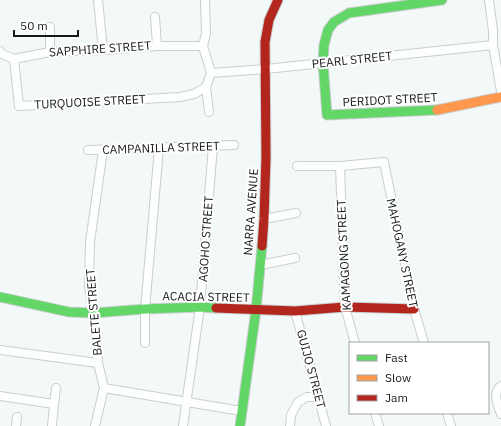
<svg xmlns="http://www.w3.org/2000/svg" width="501" height="426" font-family="'IBM Plex Sans',sans-serif">
<style>
.lines{fill:none;stroke-linecap:round;stroke-linejoin:round}
.street-casing{stroke:#cacece;stroke-width:10}
.fast-casing{stroke:#cacece;stroke-width:11}
.slow-casing{stroke:#cacece;stroke-width:11}
.jam-casing{stroke:#cacece;stroke-width:11}
.street{stroke:#fdfefe;stroke-width:8}
.fast{stroke:#63d668;stroke-width:9}
.slow{stroke:#ff974d;stroke-width:9}
.jam{stroke:#b3261e;stroke-width:9}
.labels{text-anchor:middle;stroke-width:4;stroke-linejoin:round;paint-order:stroke}
.street-label{font-size:12px;fill:#16191a;stroke:#fff}
</style>
<rect width="100%" height="100%" fill="#f3f8f9"/>
<g class="lines">
<defs>
<path id="street" d="M98,0L103,50
M205,0L206,33L203,46L211,73L206,87L209,112
M489,0L493,31V45L501,91
M155,17L157,46
M50,27V52
M0,51L2,54L14,59L50,52L103,50L157,46H203
M14,59L19,106L180,97L194,94L206,87
M211,73L266,69L493,45
M88,150L234,145
M297,166H340L384,162L414,309L424,343
M340,166L345,307L355,343
M264,219L296,213
M260,265L295,258
M295,311L326,426
M145,343V309L159,148
M0,350L98,363
M501,386C492,393 498,405 501,414
M104,388L241,411
M0,396L54,404
M375,413L379,426
M447,413L451,426
M16,426L17,417
M52,426L54,404L56,388
M95,426L104,388L98,363L94,313L89,286L90,242L103,150
M183,426L200,307L213,146
M290,426L291,415L298,402L307,397H319"/>
<path id="fast" d="M437,110L327,115L323,63L324,45L328,30L334,22L349,13L442,0
M0,297L69,312L94,313L145,309L200,307L216,308
M240,426L256,310L262,246"/>
<path id="slow" d="M437,110L501,97"/>
<path id="jam" d="M262,246L264,219L266,157L265,42L269,20L278,0
M216,308L295,311L345,307L414,309"/>
</defs>
<use href="#street" class="street-casing"/>
<use href="#fast" class="fast-casing"/>
<use href="#slow" class="slow-casing"/>
<use href="#jam" class="jam-casing"/>
<use href="#street" class="street"/>
<use href="#fast" class="fast"/>
<use href="#slow" class="slow"/>
<use href="#jam" class="jam"/>
</g>
<g class="labels">
<g class="street-label">
<text transform="translate(100 49) rotate(-4)" y="4">SAPPHIRE STREET</text>
<text transform="translate(352 60) rotate(-6)" y="4">PEARL STREET</text>
<text transform="translate(390 100) rotate(-3)" y="4">PERIDOT STREET</text>
<text transform="translate(90 102) rotate(-3)" y="4">TURQUOISE STREET</text>
<text transform="translate(161 148) rotate(-2)" y="4">CAMPANILLA STREET</text>
<text transform="translate(251 212) rotate(-86)" y="4">NARRA AVENUE</text>
<text transform="translate(206 239) rotate(-86)" y="4">AGOHO STREET</text>
<text transform="translate(402 253) rotate(78)" y="4">MAHOGANY STREET</text>
<text transform="translate(344 255) rotate(-93)" y="4">KAMAGONG STREET</text>
<text transform="translate(206 297) rotate(1)" y="4">ACACIA STREET</text>
<text transform="translate(94 312) rotate(-95)" y="4">BALETE STREET</text>
<text transform="translate(311 369) rotate(75)" y="4">GUIJO STREET</text>
</g>
</g>
<rect x="349" y="342" width="140" height="72" fill="#ffffff" stroke="#a2a3a3"/>
<rect x="357" y="355" width="20" height="6" fill="#63d668" stroke="#a2a3a3"/>
<text x="385" y="362" font-size="12" fill="#16191a">Fast</text>
<rect x="357" y="375" width="20" height="6" fill="#ff974d" stroke="#a2a3a3"/>
<text x="385" y="382" font-size="12" fill="#16191a">Slow</text>
<rect x="357" y="395" width="20" height="6" fill="#b3261e" stroke="#a2a3a3"/>
<text x="385" y="402" font-size="12" fill="#16191a">Jam</text>
<path d="M14 30v6h64v-6" fill="none" stroke="#16191a" stroke-width="2"/>
<text x="20" y="30" font-size="12" fill="#16191a" stroke="#ffffff" stroke-width="3" paint-order="stroke">50 m</text>
</svg>
